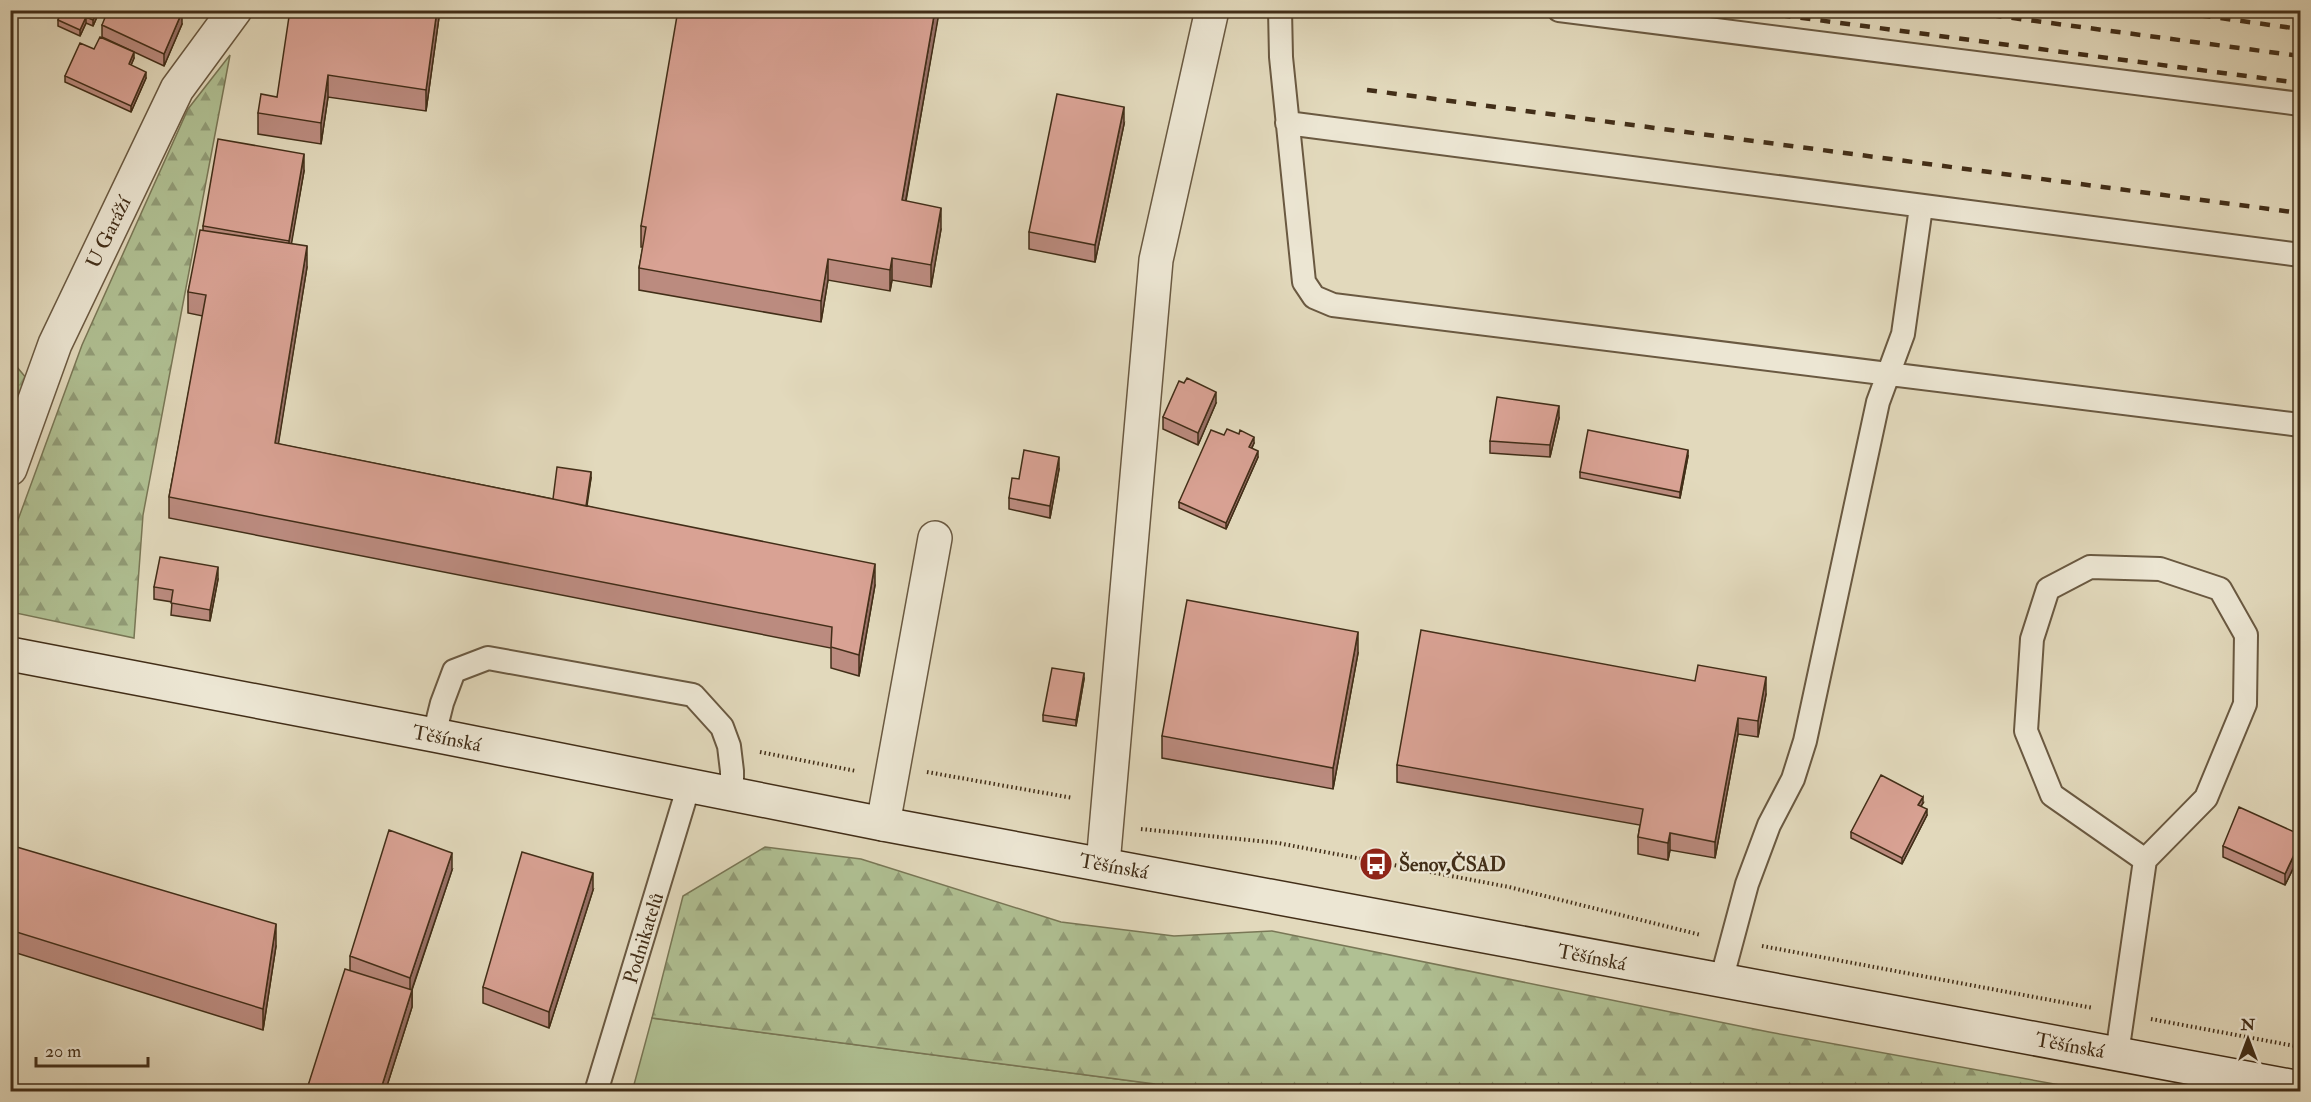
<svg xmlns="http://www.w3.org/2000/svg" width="2311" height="1102" font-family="'IM FELL Double Pica',serif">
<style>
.grass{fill:#b0c093;stroke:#797756;stroke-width:1.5}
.forest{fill:url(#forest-firs);stroke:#797756;stroke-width:1.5}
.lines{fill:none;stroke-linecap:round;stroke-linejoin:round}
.lane-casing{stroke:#6a5941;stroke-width:26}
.street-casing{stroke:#6a5941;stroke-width:36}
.secondary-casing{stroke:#422e18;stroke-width:36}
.path{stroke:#422e18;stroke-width:4;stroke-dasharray:1.5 3;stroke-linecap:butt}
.lane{stroke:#ece6d3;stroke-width:22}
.street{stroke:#ece6d3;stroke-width:33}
.secondary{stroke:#ece6d3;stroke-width:33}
.rail{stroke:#422e18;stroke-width:4.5;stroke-dasharray:10 10;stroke-linecap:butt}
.wall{fill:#bb8b7f;stroke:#422e18;stroke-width:1.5}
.shaded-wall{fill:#987168;stroke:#422e18;stroke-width:1.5}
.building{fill:#d9a294;stroke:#422e18;stroke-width:1.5}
.labels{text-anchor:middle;stroke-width:4.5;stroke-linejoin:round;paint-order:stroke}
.street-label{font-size:20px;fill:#422e18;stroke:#ece6d3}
.poi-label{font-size:20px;font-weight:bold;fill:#422e18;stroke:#ece6d3;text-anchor:start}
</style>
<defs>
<pattern id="forest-firs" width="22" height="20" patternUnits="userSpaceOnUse" patternTransform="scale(1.5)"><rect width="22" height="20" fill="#b0c093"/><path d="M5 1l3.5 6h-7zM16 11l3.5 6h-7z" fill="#919c77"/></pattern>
</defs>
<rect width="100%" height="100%" fill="#e2d9bc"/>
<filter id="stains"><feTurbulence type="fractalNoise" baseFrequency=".00333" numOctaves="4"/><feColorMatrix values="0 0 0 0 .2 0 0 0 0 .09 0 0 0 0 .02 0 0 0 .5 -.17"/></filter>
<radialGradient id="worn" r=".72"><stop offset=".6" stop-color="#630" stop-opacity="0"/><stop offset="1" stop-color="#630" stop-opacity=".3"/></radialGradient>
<path class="grass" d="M652,1018L1155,1084L1247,1091L632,1092Z"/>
<path class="forest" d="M230,55L143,515L134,638L11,612V539L82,345L188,109Z
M11,360L27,379L11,421Z
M765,847L861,859L1061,922L1174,936L1272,931L1769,1032L2093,1091H1247L1155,1084L652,1018L683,896Z"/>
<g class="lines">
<defs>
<path id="lane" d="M1280,10L1281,57L1304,282L1314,297L1333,305L2300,425
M1559,10L2300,104
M1287,123L2300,255
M434,735L442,703L454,671L488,658L693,695L722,727L729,746L732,771V794
M1721,981L1747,884L1769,825L1793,779L1805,741L1878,402L1903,334L1921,207
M2117,1054L2145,860L2206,798L2245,704L2246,635L2220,589L2160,569L2090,567L2048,589L2032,639L2026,731L2052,795L2145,860
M596,1092L689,785"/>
<path id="street" d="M10,469L55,344L177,89L235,10
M883,824L935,538
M1103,864L1156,260L1212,10"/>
<path id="secondary" d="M10,654L434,735L883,824L2300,1088"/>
</defs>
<use href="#lane" class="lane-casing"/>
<use href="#street" class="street-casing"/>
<use href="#secondary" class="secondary-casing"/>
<path class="path" d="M760,752L856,771
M927,772L1073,798
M1141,829L1278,843L1509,887L1701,935
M1762,946L2093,1008
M2151,1019L2300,1047"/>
<use href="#lane" class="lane"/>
<use href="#street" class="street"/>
<use href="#secondary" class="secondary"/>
<path class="rail" d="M1741,10L2300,83
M1952,10L2300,56
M2161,10L2300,29
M1367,90L2300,213"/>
</g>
<path class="wall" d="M62,10H100L93,26L86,23L80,36L58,26V20Z
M440,10L426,111L328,97L321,144L258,134V113L277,97Z
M939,10L906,201L941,229L931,287L892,280L890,291L828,280L821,322L639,290V268L643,247H641V226Z
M182,24L164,66L102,37V25Z
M94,49L134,58L131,65L146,78L131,112L65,82V76Z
M1124,124L1095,262L1029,249V232Z
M304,171L291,243L307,267L278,444L553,499L591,478L587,506L875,585L859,676L831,668V648L169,518V497L203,316L188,313V292L203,230V226Z
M1216,403L1198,445L1163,429V417Z
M1559,418L1550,457L1490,453V441Z
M1224,435L1254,443L1252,448L1258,457L1226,529L1179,508V502Z
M1688,456L1680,498L1580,478V472Z
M1059,469L1050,518L1009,509V498L1019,479Z
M218,579L210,621L171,615L172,602L154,599V587Z
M1358,653L1333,789L1162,758V736Z
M1084,679L1076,726L1043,721V715Z
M1695,681L1766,694L1758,737L1738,734L1715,858L1670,850L1668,860L1638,854V837L1640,825L1397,782V765Z
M1923,803L1921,806L1927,815L1902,864L1851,838V832Z
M2301,835V852L2285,885L2223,857V846Z
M10,845L276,946L263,1030L10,951Z
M452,870L412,990V1007L385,1092H306L350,971V956Z
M593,890L549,1028L483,1003V987Z"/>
<path class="shaded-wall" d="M98,10H100L93,26V20Z
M437,10H440L426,111V90Z
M935,10H939V13L902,221V200Z
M182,12V24L164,66V54Z
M86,17V23L80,36V30Z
M134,52V58L129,70V64Z
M146,72V78L131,112V106Z
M328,75V97L321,144V123Z
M1124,107V124L1095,262V245Z
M304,154V171L289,258V241Z
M941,208V229L931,287V265Z
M307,246V267L275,465V443Z
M892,258V280L890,291V270Z
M828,259V280L821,322V301Z
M1216,392V403L1198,445V433Z
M1559,406V418L1550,457V445Z
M1254,437V443L1249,453V447Z
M1688,450V456L1680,498V492Z
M1258,451V457L1226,529V523Z
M1059,457V469L1050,518V506Z
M591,472V478L585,513V507Z
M875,564V585L859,676V655Z
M218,567V579L210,621V610Z
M1358,632V653L1333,789V768Z
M1084,673V679L1076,726V720Z
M1766,677V694L1758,737V721Z
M1738,718V734L1715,858V842Z
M1923,797V803L1918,811V805Z
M1927,809V815L1902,864V858Z
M1670,833V850L1668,860V843Z
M2301,840V852L2285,885V874Z
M452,853V870L410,995V978Z
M593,873V890L549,1028V1012Z
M276,924V946L263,1030V1009Z
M412,990V1007L385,1092H380Z"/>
<path class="building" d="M62,10H98L93,20L86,17L80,30L58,20Z
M108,10H178L182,12L164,54L102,25Z
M290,10H437L426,90L328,75L321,123L258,113L261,94L277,97Z
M678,10H935L902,200L941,208L931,265L892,258L890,270L828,259L821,301L639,268L646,227L641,226Z
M100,37L134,52L129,64L146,72L131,106L65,76L80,43L94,49Z
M1057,94L1124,107L1095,245L1029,232Z
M218,139L304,154L289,241L203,226Z
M200,230L307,246L275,443L875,564L859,655L831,647L832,627L169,497L206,295L188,292Z
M1187,378L1216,392L1198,433L1163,417L1179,381L1184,383Z
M1497,397L1559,406L1550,445L1490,441Z
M1227,429L1239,434L1240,430L1254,437L1249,447L1258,451L1226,523L1179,502L1211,430L1224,435Z
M1588,430L1688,450L1680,492L1580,472Z
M1024,450L1059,457L1050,506L1009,498L1012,478L1019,479Z
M557,467L591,472L586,506L553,499Z
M160,557L218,567L210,610L171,603L173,590L154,587Z
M1187,600L1358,632L1333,768L1162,736Z
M1421,630L1695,681L1698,665L1766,677L1758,721L1738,718L1715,842L1670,833L1668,843L1638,837L1643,809L1397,765Z
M1052,668L1084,673L1076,720L1043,715Z
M1881,775L1923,797L1918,805L1927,809L1902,858L1851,832Z
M2239,807L2301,835V840L2285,874L2223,846Z
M389,830L452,853L410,978L350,956Z
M10,845L276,924L263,1009L10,930Z
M522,852L593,873L549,1012L483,987Z
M345,969L412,990L380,1092H306Z"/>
<defs>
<symbol id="bus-disc" viewBox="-11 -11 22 22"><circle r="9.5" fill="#8f2418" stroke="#ece6d3"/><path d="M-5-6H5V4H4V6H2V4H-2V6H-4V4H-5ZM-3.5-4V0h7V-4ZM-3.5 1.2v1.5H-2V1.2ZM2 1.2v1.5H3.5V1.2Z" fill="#fff"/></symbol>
</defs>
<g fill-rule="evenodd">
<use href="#bus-disc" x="1357" y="845" width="38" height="38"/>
</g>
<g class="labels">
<g class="street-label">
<text transform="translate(108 232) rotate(-64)" y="7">U Garáží</text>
<text transform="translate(447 738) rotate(11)" y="7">Těšínská</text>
<text transform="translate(1114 866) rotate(10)" y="7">Těšínská</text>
<text transform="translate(643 938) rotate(-73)" y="7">Podnikatelů</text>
<text transform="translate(1592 957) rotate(11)" y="7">Těšínská</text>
<text transform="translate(2070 1045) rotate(10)" y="7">Těšínská</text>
</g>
<g class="poi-label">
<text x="1399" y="871">Šenov,ČSAD</text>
</g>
</g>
<rect width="2311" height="1102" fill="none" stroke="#e2d9bc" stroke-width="36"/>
<rect x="12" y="12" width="2287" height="1078" fill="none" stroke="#422e18" stroke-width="3"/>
<rect x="18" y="18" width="2275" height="1066" fill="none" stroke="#422e18" stroke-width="1.5"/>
<g transform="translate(2248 1039)" stroke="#ece6d3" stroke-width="4.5" paint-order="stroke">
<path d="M0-4.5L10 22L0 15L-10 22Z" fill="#422e18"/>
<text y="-9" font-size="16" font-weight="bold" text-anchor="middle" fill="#422e18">N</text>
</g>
<path d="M36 1057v9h112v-9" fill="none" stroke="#422e18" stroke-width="3"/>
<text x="45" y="1057" font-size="18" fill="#422e18" stroke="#ece6d3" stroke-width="4.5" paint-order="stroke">20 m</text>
<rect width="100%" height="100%" filter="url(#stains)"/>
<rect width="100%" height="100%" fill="url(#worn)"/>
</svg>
